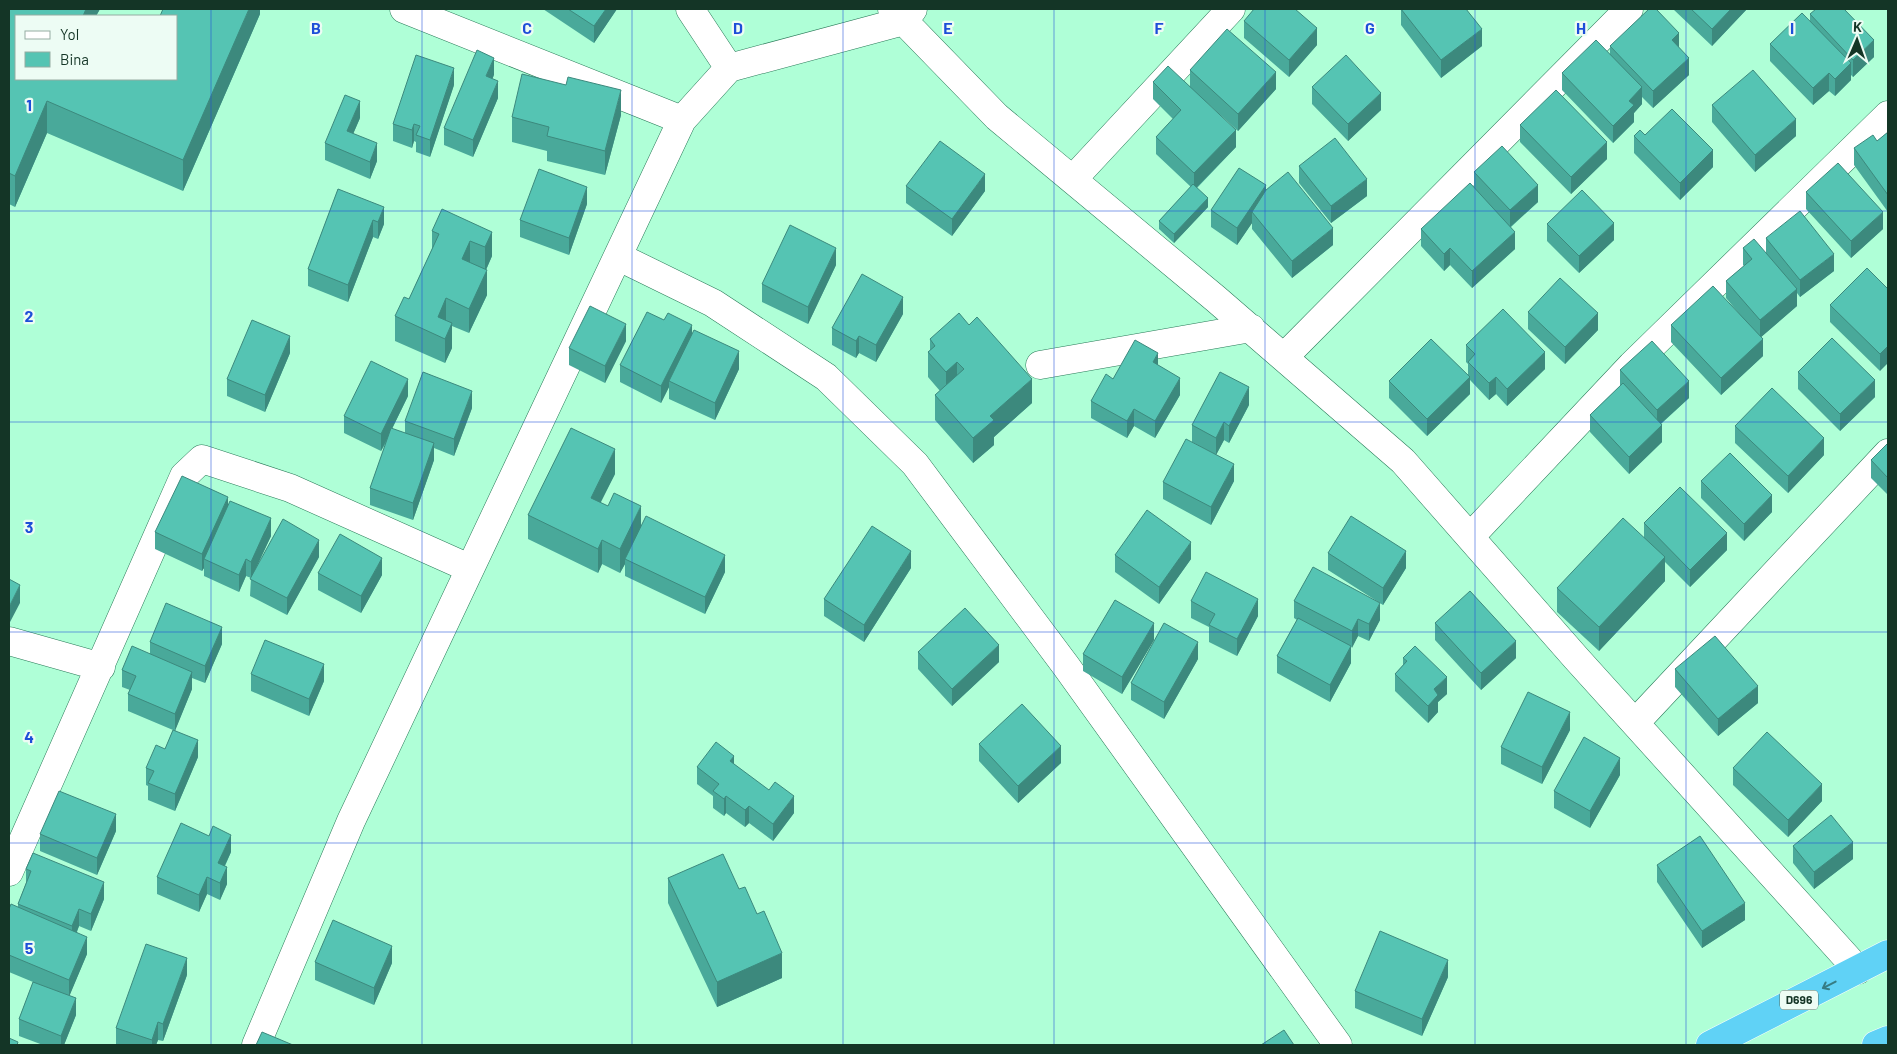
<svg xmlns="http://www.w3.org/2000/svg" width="1897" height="1054" font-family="Barlow,sans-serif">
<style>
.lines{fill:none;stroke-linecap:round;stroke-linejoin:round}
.minor-casing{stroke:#2a7b59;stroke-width:29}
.highway-casing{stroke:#fff;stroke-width:29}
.minor{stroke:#fff;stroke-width:28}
.highway{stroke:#60d2f6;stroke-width:28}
.wall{fill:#49a99a}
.shaded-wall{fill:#3c897d}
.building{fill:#55c4b3;stroke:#3c897d}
.oneway{stroke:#367c84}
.grid{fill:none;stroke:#1d4ed8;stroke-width:1;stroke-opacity:0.55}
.labels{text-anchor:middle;stroke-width:4.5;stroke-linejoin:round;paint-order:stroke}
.shield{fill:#edfcf4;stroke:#557164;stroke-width:1}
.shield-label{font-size:12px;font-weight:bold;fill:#143526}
.grid-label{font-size:16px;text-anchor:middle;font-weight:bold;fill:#1d4ed8;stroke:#edfcf4;stroke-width:4.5;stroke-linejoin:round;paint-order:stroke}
</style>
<rect width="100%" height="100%" fill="#afffd7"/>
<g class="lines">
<defs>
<path id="minor" d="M404,9L682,120
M690,9L729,68
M892,9L997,117L1216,299L1403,461L1576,658L1858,970
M1073,179L1231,9
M619,257L713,303L826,377L915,464L1066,666L1338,1045
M1284,357L1629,9
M1040,365L1251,328
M1470,537L1632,365L1888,115
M9,641L101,667
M1635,723L1888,453
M9,872L184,476L202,459L290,488L469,568
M256,1045L351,821L682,120L729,68L904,21L913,9"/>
<path id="highway" d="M1710,1045L1888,954
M1876,1045L1888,1040"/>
</defs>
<use href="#minor" class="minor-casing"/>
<use href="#highway" class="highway-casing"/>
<use href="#minor" class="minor"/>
<use href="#highway" class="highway"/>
</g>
<path class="wall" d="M9,9H100L96,16H16V79H176L260,9V14L183,191L47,133L15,207L9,204Z
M543,9H617L594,43Z
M1401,9L1482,46L1441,78L1401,25Z
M1673,9H1747L1712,46Z
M1810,14L1874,57L1853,77L1851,75V80L1835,96L1829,91L1813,105L1770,61V44L1810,22Z
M1244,21L1317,45L1289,77L1244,38Z
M1610,46L1679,48L1689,75L1653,108L1642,97V104L1634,113V122L1613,143L1562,90V73L1610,54Z
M1190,70L1276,89L1238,131L1205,101L1236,147L1197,188L1208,207L1174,243L1159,229V221L1191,187L1156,154V137L1173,119L1153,99V82L1190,86Z
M494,75L492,79L498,98L473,157L444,145V128Z
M454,85L430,157L416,152V142L414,141L412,148L393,141V124Z
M1312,87L1381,110L1348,141L1312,104Z
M1712,105L1796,136L1755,172L1712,122Z
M621,115L605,175L547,161V151L512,142V117Z
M360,118L353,134L377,161L370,179L325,160V143Z
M1520,125L1607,159L1571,194L1520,142Z
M1888,132V212L1854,165V148L1877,141Z
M1645,135L1713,167L1680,200L1634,153V136Z
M1299,166L1367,196L1331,223L1299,183Z
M1474,172L1538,202L1511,227L1515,249L1472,288L1450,265L1444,271L1421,246V229L1474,187Z
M906,186L985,191L952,236L906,203Z
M338,189L384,224L378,239L373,237L348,302L308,286V269Z
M1266,191L1333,245L1292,278L1252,229V223L1237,245L1211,227V210Z
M1806,192L1883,229L1851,258L1806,209Z
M587,204L569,255L520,237V220Z
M1547,224L1614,240L1579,273L1547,241Z
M432,231L492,232V256L486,270L487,295L469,333L452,326V348L445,363L395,341V316L409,299L432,249Z
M1766,238L1834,271L1800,297L1797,293V306L1761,337L1763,356L1721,395L1671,342V325L1740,315L1726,298V281L1744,266L1743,265V248L1766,254Z
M836,265L808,324L762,302V284Z
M1888,289L1880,371L1830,322V305Z
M1528,312L1598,330L1565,364L1528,329Z
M903,314L876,362L859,353L856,358L832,345V328Z
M664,320L692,333L739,369L715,420L669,399V387L661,403L620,382V365Z
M930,339L1032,403L994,437V445L973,463L935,420V395L940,391L928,377V352L930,351Z
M626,341L605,383L569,365V348Z
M1466,345L1545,369L1507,406L1496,394L1489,400L1470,380V394L1427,436L1389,398V381L1468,375V364L1466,362Z
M290,353L265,412L227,396V379Z
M1158,365L1180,395L1155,438L1134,426L1127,438L1091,418V401L1113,379Z
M1620,370L1689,398L1661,424L1662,442L1629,474L1590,432V415L1620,386Z
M1798,372L1875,397L1840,431L1798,389Z
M408,396L392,429L405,433V421L472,408L454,456L434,448V460L413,520L370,505V488L386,443L381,451L344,433V416Z
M1249,405L1229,443L1224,440L1216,455L1192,442V425Z
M1735,426L1824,455L1788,493L1735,443Z
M1888,443V495L1871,478V460Z
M615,474L600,502L641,526L725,572L705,614L625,576V564L620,573L602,564L598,573L528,539V515Z
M1234,481L1211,525L1163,499V482Z
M1701,481L1772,512L1744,541L1701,498Z
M228,504L271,536L256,568L319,557L287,615L250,596L251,578L246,576L239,592L204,576V568L202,571L155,549V532Z
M1644,523L1727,550L1690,587L1665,562V581L1599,651L1557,612V588L1644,537Z
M1328,553L1406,568L1383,605L1328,570Z
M1115,555L1191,559L1159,604L1115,572Z
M911,568L864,642L824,616V599Z
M318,573L382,575L361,613L318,590Z
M1191,601L1258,616L1237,656L1209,642V627L1191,618Z
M1294,601L1380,620L1369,641L1358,636L1351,648V663L1330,702L1277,673V656L1297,620L1294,618Z
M1435,623L1516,658L1481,690L1435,640Z
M1154,640L1122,694L1083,671V654Z
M150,642L222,644L205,683L192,678V689L175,730L198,757L175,811L148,800V786L146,785V768L165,749L173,730L128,711V694L130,690L122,687V670L150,654Z
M918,652L999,662L952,706L918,669Z
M1403,658L1447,694L1438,702V712L1428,723L1395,691V674L1403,665Z
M1198,659L1164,719L1131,700V683Z
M1675,669L1758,703L1718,736L1675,687Z
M251,674L324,681L309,716L251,691Z
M1570,730L1542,784L1501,764V747Z
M979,744L1061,763L1018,803L979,761Z
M734,764L794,813L773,841L749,823L745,827L726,813L724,816L713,808V796L697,784V767Z
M1733,768L1822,801L1788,837L1733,785Z
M1620,775L1590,828L1554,808V791Z
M116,831L97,875L40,851V834Z
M1793,846L1853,859L1814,889L1793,863Z
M231,852L225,866L227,884L220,900L207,894L199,912L157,894V877Z
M1657,865L1745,920L1702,948L1657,882Z
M26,869L104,899L91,931L79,926L77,932L87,954L69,996L76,1015L64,1045H43L19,1036V1019L33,982L9,972V909L18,907V904L26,883Z
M668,878L739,889L757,914L782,978L717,1007L668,903Z
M315,962L392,963L374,1005L315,980Z
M187,975L163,1041L158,1040L156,1045H116V1028Z
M1448,977L1422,1036L1355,1008V991Z"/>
<path class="shaded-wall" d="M86,9H100L96,16H83Z
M249,9H260V14L183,191V160Z
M606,9H617L594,43V26Z
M1731,9H1747L1712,46V29Z
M1317,28V45L1289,77V60Z
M1482,29V46L1441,78V60Z
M1679,33V51L1672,40Z
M1874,40V57L1853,77V60Z
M494,58V75L486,93V76Z
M1689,58V75L1653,108V91Z
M1851,63V80L1835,96V79Z
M454,68V85L430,157V140Z
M1276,72V89L1238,131V114Z
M1829,73V91L1813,105V88Z
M498,81V98L473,157V140Z
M1642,87V104L1634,113V122L1613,143V126L1629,101Z
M621,90V115L605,175V151Z
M1381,93V110L1348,141V124Z
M47,101V133L15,207V176Z
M360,101V118L347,148V131Z
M1796,119V136L1755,172V155Z
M414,124V141L412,148V130Z
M1236,130V147L1194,190V173Z
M1607,142V159L1571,194V177Z
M377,143V161L370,179V162Z
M1713,150V167L1680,200V183Z
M985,174V191L952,236V219Z
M1367,179V196L1331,223V206Z
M1266,185V202L1252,212V223L1237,245V228Z
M1538,185V202L1510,227V210Z
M587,187V204L569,255V238Z
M1208,198V207L1174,243V234Z
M384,207V224L378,239V222Z
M1883,212V229L1851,258V241Z
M373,220V237L348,302V285Z
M1614,223V240L1579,273V256Z
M1333,228V245L1292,278V261Z
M492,232V256L485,272V247Z
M1515,232V249L1472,288V271Z
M470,241V265L462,259Z
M836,248V265L808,324V307Z
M1450,248V265L1444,271V254Z
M1834,254V271L1800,297V280Z
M487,270V295L469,333V309Z
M1797,289V306L1760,338V320Z
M903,297V314L876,362V345Z
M446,298V323L438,317Z
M1598,313V330L1565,364V347Z
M452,323V348L445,363V339Z
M626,324V341L605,383V366Z
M692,325V342L669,381V387L661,403V386Z
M290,336V353L265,412V395Z
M859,336V353L856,358V341Z
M1763,339V356L1721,395V378Z
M1888,346V363L1880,371V354Z
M739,351V369L715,420V403Z
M1545,352V369L1507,406V389Z
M1158,353V370L1153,362Z
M957,362V386L946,397V372Z
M1470,377V394L1427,436V419Z
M1496,377V394L1489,400V383Z
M1180,378V395L1155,438V421Z
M408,379V396L381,451V434Z
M1032,379V403L994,437V445L973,463V438L990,416Z
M1875,380V397L1840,431V414Z
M1689,381V398L1657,427V410Z
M1249,387V405L1229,443V426Z
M472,391V408L454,456V439Z
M1134,409V426L1127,438V421Z
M1224,422V440L1216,455V438Z
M1662,425V442L1629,474V457Z
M1824,438V455L1788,493V476Z
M434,443V460L413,520V503Z
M615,449V474L591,522V498Z
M1234,464V481L1211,525V507Z
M1772,495V512L1744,541V524Z
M228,497V514L204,559V568L202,571V554Z
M641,506V531L625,559V564L620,573V549Z
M271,518V536L251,579V562Z
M1727,533V550L1690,587V570Z
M319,540V557L287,615V598Z
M602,540V564L598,573V549Z
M1191,542V559L1159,604V587Z
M911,551V568L864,642V625Z
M1406,551V568L1383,605V588Z
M725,555V572L705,614V597Z
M1665,557V581L1599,651V627Z
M382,558V575L361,613V596Z
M246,559V576L239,592V575Z
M20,585V603L9,624V607Z
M1258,599V616L1237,656V639Z
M1380,603V620L1369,641V624Z
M1358,619V636L1352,648V631Z
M1154,623V640L1122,694V677Z
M222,627V644L205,683V666Z
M1516,641V658L1481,690V673Z
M1198,642V659L1164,719V702Z
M999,645V662L952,706V689Z
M1351,646V663L1330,702V685Z
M324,664V681L309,716V699Z
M192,672V689L175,731V714Z
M1447,677V694L1438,702V712L1428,723V706L1434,689Z
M1758,686V703L1718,736V719Z
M1570,712V730L1542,784V767Z
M198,740V757L175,811V794Z
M1061,746V763L1018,803V786Z
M734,756V773L730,761Z
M1620,758V775L1590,828V811Z
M1822,784V801L1788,837V820Z
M726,796V813L724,816V799Z
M794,796V813L773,841V824Z
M749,806V823L745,827V810Z
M116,814V831L97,875V858Z
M231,835V852L218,880V863Z
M1853,842V859L1814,889V872Z
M227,867V884L220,900V883Z
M207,877V894L199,912V895Z
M104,882V899L91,931V914Z
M1745,903V920L1702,948V931Z
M79,909V926L72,943V926Z
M87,937V954L69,997V980Z
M392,946V963L374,1005V988Z
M782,953V978L717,1007V982Z
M187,958V975L163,1041V1024Z
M1448,960V977L1422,1036V1019Z
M76,998V1015L64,1045H61V1036Z
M158,1022V1040L156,1045H152V1040Z"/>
<path class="building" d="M9,9H86L83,16H16V79H176V16H160L163,9H249L183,160L47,101L15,176L9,173Z
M568,9H606L594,26Z
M1254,9H1295L1317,28L1289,60L1244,21Z
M1401,9H1466L1482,29L1441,60Z
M1649,9H1656L1679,33L1672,40L1689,58L1653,91L1610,46Z
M1691,9H1731L1712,29Z
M1816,9H1844L1874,40L1853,60L1810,14Z
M1802,13L1851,63L1835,79L1829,73L1813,88L1770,44Z
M1227,29L1276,72L1238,114L1190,70Z
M1596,40L1642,87L1629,101L1634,105L1613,126L1562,73Z
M477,50L494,58L486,76L498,81L473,140L444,128Z
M416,55L454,68L430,140L416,135L420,126L414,124L412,130L393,124Z
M1346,55L1381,93L1348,124L1312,87Z
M1168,66L1236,130L1194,173L1156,137L1181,110L1153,82Z
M1753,70L1796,119L1755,155L1712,105Z
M522,74L566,85L568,77L621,90L605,151L547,136L549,127L512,117Z
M1556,90L1607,142L1571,177L1520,125Z
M345,95L360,101L347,131L377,143L370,162L325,143Z
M1672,109L1713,150L1680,183L1634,136L1640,130L1645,135Z
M1888,132V195L1854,148L1873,135L1877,141Z
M1335,138L1367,179L1331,206L1299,166Z
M940,141L985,174L952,219L906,186Z
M1502,146L1538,185L1510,210L1474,172Z
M1838,163L1883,212L1851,241L1806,192Z
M1239,168L1266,185L1237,228L1211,210Z
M539,169L587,187L569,238L520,220Z
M1288,172L1333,228L1292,261L1252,212L1266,190Z
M1470,183L1515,232L1472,271L1450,248L1444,254L1421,229Z
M1193,184L1208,198L1174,234L1159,221Z
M338,189L384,207L378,222L373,220L348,285L308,269Z
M1582,190L1614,223L1579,256L1547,224Z
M442,209L492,232L485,247L470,241L462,259L487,270L469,309L446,298L438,317L452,323L445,339L395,316L404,297L409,299L439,234L432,231Z
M1800,211L1834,254L1800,280L1766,238Z
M790,225L836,248L808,307L762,284Z
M1754,239L1797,289L1760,320L1726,281L1752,259L1743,248Z
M1867,268L1888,289V346L1880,354L1830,305Z
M862,274L903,297L876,345L859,336L856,341L832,328Z
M1560,278L1598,313L1565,347L1528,312Z
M1713,286L1763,339L1721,378L1671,325Z
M590,306L626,324L605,366L569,348Z
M1503,309L1545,352L1507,389L1496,377L1489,383L1468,362L1475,354L1466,345Z
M647,312L664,320L668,313L692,325L661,386L620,365Z
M959,313L969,325L977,317L1032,379L990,416L994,420L973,438L935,395L964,369L957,362L946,372L928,352L935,346L930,339Z
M252,320L290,336L265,395L227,379Z
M694,330L739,351L715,403L669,381Z
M1832,338L1875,380L1840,414L1798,372Z
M1431,339L1470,377L1427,419L1389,381Z
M1135,340L1158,353L1153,362L1180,378L1155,421L1134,409L1127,421L1091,401L1106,374L1113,379Z
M1652,341L1689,381L1657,410L1620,370Z
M371,361L408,379L381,434L344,416Z
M423,372L472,391L454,439L405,421Z
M1220,372L1249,387L1229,426L1224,422L1216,438L1192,425Z
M1623,383L1662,425L1629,457L1590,415Z
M1772,388L1824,438L1788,476L1735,426Z
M391,428L434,443L413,503L370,488Z
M571,428L615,449L591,498L608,506L614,493L641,506L620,549L602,540L598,549L528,515Z
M1186,439L1234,464L1211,507L1163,482Z
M1888,443V478L1871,460Z
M1730,453L1772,495L1744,524L1701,481Z
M182,476L228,497L202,554L155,532Z
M1680,487L1727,533L1690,570L1644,523Z
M230,501L271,518L251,562L246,559L239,575L204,559Z
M1147,510L1191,542L1159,587L1115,555Z
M646,516L725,555L705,597L625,559Z
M1351,516L1406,551L1383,588L1328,553Z
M1623,518L1665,557L1599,627L1557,588Z
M283,519L319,540L287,598L250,579Z
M872,526L911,551L864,625L824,599Z
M340,534L382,558L361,596L318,573Z
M1313,567L1380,603L1369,624L1358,619L1352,631L1294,601Z
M1206,572L1258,599L1237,639L1209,625L1215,614L1191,601Z
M9,579L20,585L9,607Z
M1470,591L1516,641L1481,673L1435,623Z
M1115,600L1154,623L1122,677L1083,654Z
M166,603L222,627L205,666L150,642Z
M965,608L999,645L952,689L918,652Z
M1298,618L1351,646L1330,685L1277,656Z
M1164,623L1198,642L1164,702L1131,683Z
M1715,636L1758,686L1718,719L1675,669Z
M265,640L324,664L309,699L251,674Z
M132,646L192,672L175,714L128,694L136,676L122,670Z
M1415,646L1447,677L1434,689L1438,695L1428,706L1395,674L1407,661L1403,658Z
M1528,692L1570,712L1542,767L1501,747Z
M1022,704L1061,746L1018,786L979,744Z
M173,730L198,740L175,794L148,783L154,771L146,768L156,745L165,749Z
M1767,732L1822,784L1788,820L1733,768Z
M1584,737L1620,758L1590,811L1554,791Z
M716,742L734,756L730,761L769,790L775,782L794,796L773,824L749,806L745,810L726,796L724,799L713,791L719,784L697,767Z
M59,791L116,814L97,858L40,834Z
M1831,815L1853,842L1814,872L1793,846Z
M181,823L209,836L213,826L231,835L218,863L227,867L220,883L207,877L199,895L157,877Z
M1700,836L1745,903L1702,931L1657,865Z
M33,853L104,882L91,914L79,909L72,926L18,904L31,871L26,869Z
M723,854L739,889L745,887L757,914L764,911L782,953L717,982L668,878Z
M11,904L87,937L69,980L9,955V909Z
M333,920L392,946L374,988L315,962Z
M1380,931L1448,960L1422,1019L1355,991Z
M146,944L187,958L163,1024L158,1022L152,1040L116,1028Z
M33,982L76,998L61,1036L19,1019Z
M1284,1030L1294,1045H1261Z
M262,1032L293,1045H256Z
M9,1038L18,1042L17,1045H9Z"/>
<defs><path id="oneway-shaft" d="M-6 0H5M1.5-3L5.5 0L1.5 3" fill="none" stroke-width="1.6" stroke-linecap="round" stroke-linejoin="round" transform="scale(1.25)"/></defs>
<use class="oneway" href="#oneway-shaft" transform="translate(1829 985) rotate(153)"/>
<path class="grid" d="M211,9V1045M422,9V1045M632,9V1045M843,9V1045M1054,9V1045M1265,9V1045M1475,9V1045M1686,9V1045M9,211H1888M9,422H1888M9,632H1888M9,843H1888"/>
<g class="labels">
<rect class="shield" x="1780" y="990.5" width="38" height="19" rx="4"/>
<g class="shield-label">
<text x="1799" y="1004">D696</text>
</g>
</g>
<g class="grid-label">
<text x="316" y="34">B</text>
<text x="527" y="34">C</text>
<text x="738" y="34">D</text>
<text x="948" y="34">E</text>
<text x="1159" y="34">F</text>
<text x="1370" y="34">G</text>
<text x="1581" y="34">H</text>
<text x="1792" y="34">I</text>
<text x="29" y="111">1</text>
<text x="29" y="322">2</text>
<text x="29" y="533">3</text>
<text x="29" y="743">4</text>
<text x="29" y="954">5</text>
</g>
<rect width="1897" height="1054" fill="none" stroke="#143526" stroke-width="20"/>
<rect x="15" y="15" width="162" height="65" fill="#edfcf4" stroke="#96aca2"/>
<rect x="25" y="31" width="25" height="8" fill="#ffffff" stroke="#96aca2"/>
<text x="60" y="40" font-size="15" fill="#143526">Yol</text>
<rect x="25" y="52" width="25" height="15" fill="#55c4b3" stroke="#96aca2"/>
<text x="60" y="65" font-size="15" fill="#143526">Bina</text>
<g transform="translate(1857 40) rotate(2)" stroke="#edfcf4" stroke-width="4" paint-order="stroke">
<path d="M0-4L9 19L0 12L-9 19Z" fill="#143526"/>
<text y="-8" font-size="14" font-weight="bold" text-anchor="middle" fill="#143526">K</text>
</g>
</svg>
